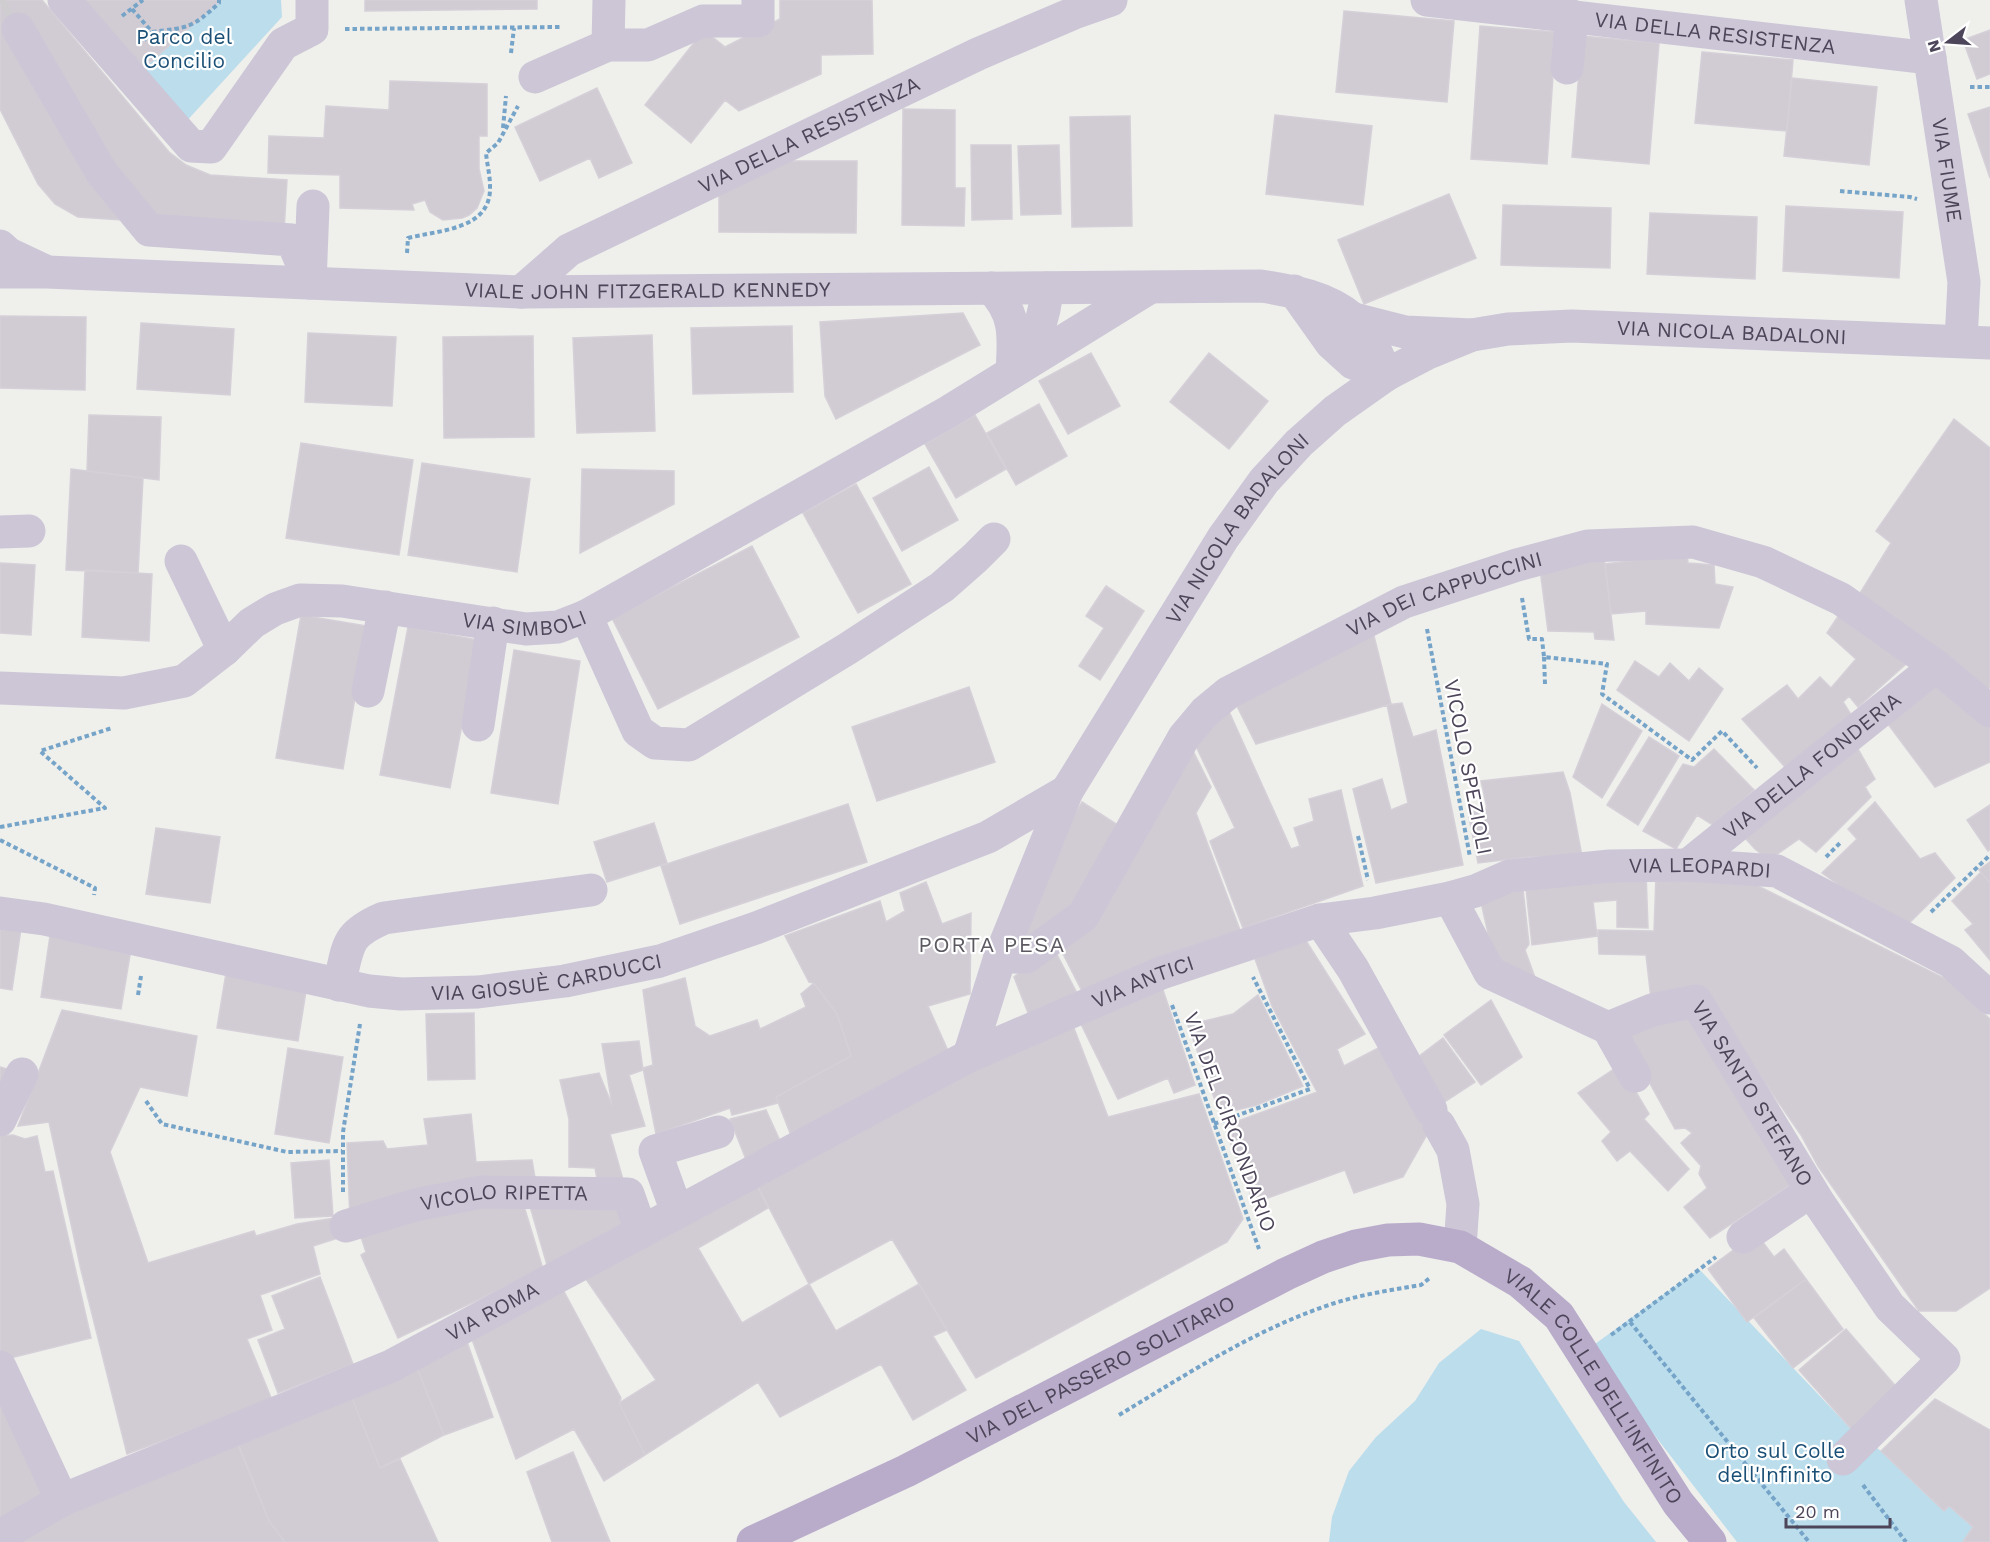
<svg xmlns="http://www.w3.org/2000/svg" width="1990" height="1542" font-family="'Work Sans',sans-serif">
<style>
.green{fill:#bbddec}
.building{fill:#d1ccd3;stroke:#d5d0d8;stroke-width:1.5}
.lines{fill:none;stroke-linecap:round;stroke-linejoin:round}
.minor-tunnel{stroke:#cfcdcf;stroke-width:33;stroke-dasharray:33 16;stroke-linecap:butt}
.path{stroke:#75a4c8;stroke-width:4;stroke-dasharray:4.5 3;stroke-linecap:butt}
.minor{stroke:#ccc6d6;stroke-width:33}
.major{stroke:#b9acca;stroke-width:33}
.labels{text-anchor:middle;stroke-width:4.5;stroke-linejoin:round;paint-order:stroke}
.street-label{font-size:21px;fill:#4d4559;stroke:#fff}
.park-label{font-size:21px;fill:#1a4f76;stroke:#fff}
.neighbourhood-label{font-size:22px;letter-spacing:1.5px;fill:#5d5961;stroke:#fff}
</style>
<rect width="100%" height="100%" fill="#efefec"/>
<path class="green" d="M77,0H281L282,17L183,125Z
M1699,1269L1853,1431L1881,1451L1944,1511L1949,1506L1973,1527L1963,1542H1737L1588,1349Z
M1481,1329L1519,1341L1624,1502L1656,1542H1329L1332,1517L1349,1471L1376,1437L1415,1401L1439,1363Z"/>
<path class="building" d="M0,0H42L169,152L186,165L210,175L287,180L284,231L78,217L55,204L38,184L0,109Z
M77,0H221L139,72Z
M365,0H537V9L365,11Z
M780,0H872L873,54L821,55V74L739,111L725,100L691,143L645,105L704,30L725,47L780,19Z
M1344,11L1454,21L1447,102L1336,92Z
M1480,26L1556,32L1547,164L1471,159Z
M1990,30V74L1977,79L1963,40Z
M1582,36L1659,43L1649,164L1572,157Z
M1702,52L1793,60L1787,131L1695,123Z
M1792,78L1877,87L1869,165L1784,156Z
M390,81L487,84V136H479V169L484,191L477,208L469,215L462,218L443,220L430,212L425,200L412,204L414,210L340,208V175L268,173L269,136L324,138L326,106L389,110Z
M597,88L632,163L599,178L590,158L540,181L515,127Z
M1990,107V178L1968,114Z
M903,109L955,110V188H965L964,226L902,225Z
M1275,115L1372,126L1363,205L1266,194Z
M1130,116L1132,226L1072,227L1070,117Z
M971,145H1011L1012,219L972,220Z
M1059,145L1061,214L1021,215L1018,146Z
M779,161H857L856,233L719,232V190Z
M1449,194L1476,258L1364,304L1338,240Z
M1503,205L1611,208L1610,268L1501,265Z
M1786,206L1903,212L1899,278L1783,271Z
M1650,213L1757,217L1755,279L1647,274Z
M963,313L980,345L836,419L825,396L820,322Z
M0,316L86,317L85,390L0,388Z
M141,323L234,329L230,395L137,389Z
M792,326L793,392L693,394L691,328Z
M308,333L396,337L392,406L305,402Z
M652,335L655,431L577,433L573,338Z
M533,336L534,437L444,438L443,337Z
M1091,353L1120,406L1068,434L1039,381Z
M1209,353L1268,401L1229,449L1170,402Z
M1039,404L1067,456L1016,485L987,433Z
M89,415L161,417L159,480L87,471Z
M975,415L1006,469L956,498L925,444Z
M1954,419L1990,448V687L1987,690L1857,598L1891,543L1876,531Z
M301,443L413,460L399,555L286,538Z
M422,463L530,479L517,572L408,555Z
M929,467L958,520L902,551L873,498Z
M71,469L143,478L138,573L66,570Z
M582,469L674,471V504L580,553Z
M856,484L911,584L858,613L803,513Z
M752,546L799,637L658,709L612,618Z
M1687,554L1688,563L1714,565L1715,584L1733,587L1719,628L1646,624V611L1611,614L1605,564Z
M1604,557L1614,640L1595,639L1594,632L1548,631L1540,569Z
M0,563L35,565L31,635L0,633Z
M85,570L152,574L149,641L82,637Z
M1106,586L1144,611L1100,680L1079,666L1104,628L1086,616Z
M1843,609L1906,664L1858,707L1849,696L1843,702L1852,716L1785,767L1742,719L1787,685L1798,699L1820,677L1831,688L1856,659L1827,633Z
M301,615L367,626L343,769L276,758Z
M408,627L478,640L450,788L380,775Z
M1372,628L1391,704L1256,744L1235,702Z
M514,650L580,661L558,804L491,793Z
M1635,661L1659,677L1670,663L1689,681L1699,668L1723,689L1689,741L1617,690Z
M1936,676L1979,709L1990,728V762L1935,787L1888,724Z
M969,687L995,762L877,801L852,727Z
M1402,703L1413,737L1436,730L1463,865L1376,883L1353,789L1382,779L1391,810L1408,803L1387,705Z
M1602,704L1642,731L1602,798L1573,777Z
M1227,707L1291,849L1300,846L1294,828L1314,821L1309,799L1341,790L1363,886L1243,928L1210,841L1235,828L1193,740Z
M1649,737L1679,756L1638,825L1607,805Z
M1853,740L1875,779L1865,787L1871,797L1816,852L1799,839L1769,860L1755,849L1737,829Z
M1191,747L1211,787L1196,813L1240,930L1085,997L1057,942Z
M1714,749L1754,790L1713,825L1697,815L1676,849L1643,831L1683,764L1694,767Z
M1563,772L1570,793L1582,856L1529,857L1478,863L1468,812L1487,808L1481,781Z
M1082,802L1127,831L1070,915L1031,943L1024,936L1043,868Z
M1875,802L1920,859L1935,853L1955,878L1902,930L1822,873L1857,839L1848,829Z
M848,804L867,862L680,924L661,866Z
M1990,805V849L1988,851L1967,820Z
M654,823L667,863L607,882L594,842Z
M156,828L220,837L210,903L146,894Z
M1990,862V883L1979,870Z
M1646,872L1648,928L1617,927V900L1593,902L1597,936L1532,945L1525,879Z
M1981,872L1990,883V960L1965,930L1973,924L1952,901Z
M1656,876L1756,885L1948,980L1990,1019V1288L1956,1311H1919L1818,1166L1801,1135L1743,1051L1723,1019L1651,999L1646,955L1599,954L1598,930L1654,931Z
M1522,880L1529,944L1525,950L1538,986L1500,966L1493,956L1479,893Z
M926,882L942,924L971,913L970,994L928,1006L949,1053L792,1138L776,1097L851,1056L837,1014L814,983L809,982L785,936L880,901L886,922L905,911L900,893Z
M0,926L21,929L12,990L0,988Z
M50,936L131,949L121,1009L41,997Z
M1303,936L1365,1034L1337,1049L1344,1066L1382,1046L1429,1131L1403,1177L1354,1193L1345,1170L1254,1203L1224,1126L1317,1092L1272,1006L1255,959Z
M1052,945L1081,1001L1032,1023L1014,977Z
M226,973L307,985L298,1041L217,1028Z
M685,978L695,1026L710,1036L757,1020L760,1029L806,1007L801,994L814,983L837,1014L851,1056L776,1097L778,1103L732,1115L730,1108L656,1134L643,1068L653,1065L643,990Z
M1160,981L1195,1085L1174,1093L1168,1078L1118,1099L1077,1016Z
M1258,995L1303,1086L1257,1105L1220,1114L1188,1025L1233,1014Z
M1491,1000L1522,1057L1481,1085L1444,1035Z
M1693,1008L1799,1179L1710,1238L1684,1207L1707,1188L1699,1174L1701,1166L1681,1143L1692,1133L1685,1128L1675,1129L1620,1029Z
M62,1010L197,1036L187,1096L140,1087L110,1152L148,1263L254,1231L256,1236L297,1224L334,1218L338,1238L313,1246L320,1274L260,1295L272,1330L247,1339L272,1400L127,1454L81,1270L49,1122L18,1126Z
M474,1013L475,1079L428,1080L426,1014Z
M1072,1023L1108,1117L1199,1094L1243,1219L1227,1242L976,1378L892,1239L809,1284L753,1177L1020,1040Z
M1443,1038L1475,1082L1440,1105L1414,1060Z
M639,1041L643,1070L629,1075L645,1126L610,1134L626,1190H599L595,1168L569,1167V1119L560,1080L599,1073L612,1105L602,1044Z
M288,1048L343,1057L329,1143L275,1134Z
M1620,1065L1649,1114L1644,1119L1689,1169L1668,1191L1630,1151L1617,1161L1602,1141L1611,1132L1578,1093Z
M0,1067L11,1070L0,1102Z
M766,1110L781,1143L747,1162L730,1119Z
M471,1114L476,1162L532,1160L537,1190L350,1220L347,1143L383,1141L387,1149L428,1145L424,1119Z
M13,1135L25,1139L37,1136L45,1172L53,1171L91,1338L2,1360L0,1351V1136Z
M329,1160L333,1216L295,1218L291,1163Z
M753,1177L768,1208L698,1248L742,1323L809,1284L836,1331L919,1284L947,1330L933,1336L966,1390L913,1420L881,1364L780,1417L758,1382L645,1455L619,1403L656,1380L579,1269Z
M521,1196L543,1269L398,1338L361,1255L366,1252L357,1225Z
M527,1196L615,1197L624,1228L547,1265Z
M1756,1233L1774,1257L1784,1249L1806,1279L1747,1322L1708,1269Z
M320,1277L353,1364L278,1393L258,1340L285,1329L272,1296Z
M1806,1279L1843,1329L1793,1368L1754,1318Z
M560,1284L621,1398L619,1403L645,1455L604,1481L574,1429L516,1459L470,1334Z
M1846,1329L1899,1390L1853,1431L1799,1370Z
M465,1336L493,1417L444,1435L417,1368Z
M417,1368L444,1435L380,1468L352,1398Z
M0,1378L53,1497L0,1525Z
M352,1398L380,1468L400,1459L438,1542H285L269,1521L238,1445Z
M1935,1399L1990,1430V1542H1963L1973,1527L1949,1506L1944,1511L1881,1451Z
M236,1438L269,1521L285,1542H2Z
M573,1452L610,1542H552L527,1472Z"/>
<g class="lines">
<path class="minor-tunnel" d="M0,3L6,0"/>
<path class="path" d="M132,9L152,32L144,40
M122,16L143,0
M345,29L560,27
M152,32C189,27 191,29 219,3V0
M511,53L514,28
M1970,87H1990
M503,128L506,96
M1840,191L1910,197L1917,199
M407,253L408,238C439,230 492,230 490,186C490,175 487,164 486,153L498,143L518,106
M1522,598L1529,639H1542L1544,657L1607,664L1602,694L1692,760L1722,731L1757,768
M1427,629L1470,857
M1544,657L1545,684
M0,827L105,808L40,751L112,728
M1358,836L1368,880
M0,840L95,888L94,895
M1826,857L1840,843
M1931,912L1990,855
M138,995L141,976
M1172,1005L1259,1249
M146,1101L162,1124L287,1152L342,1151
M1214,1124L1310,1089L1253,977
M343,1192V1132L360,1024
M1630,1322L1809,1542
M1611,1335L1716,1257
M1119,1415C1189,1373 1257,1328 1335,1303C1363,1294 1392,1290 1421,1285L1431,1277
M1863,1485L1906,1542"/>
<g class="minor">
<path d="M64,0L191,146L211,147L283,44L312,29V0"/>
<path id="s1" d="M1427,0L1930,58"/>
<path id="s2" d="M1921,0L1964,282L1961,341"/>
<path d="M18,29L102,173L149,230L292,240L310,283L313,206"/>
<path d="M608,45L609,0"/>
<path d="M1567,68L1572,16"/>
<path d="M535,77L608,45H648L703,21H758V0"/>
<path d="M0,246L9,254L43,270"/>
<path id="s3" d="M0,272H47L521,292L1261,286C1293,291 1328,297 1353,319C1369,332 1378,356 1386,375"/>
<path d="M991,288C1017,313 1014,339 1012,372"/>
<path d="M1294,291L1331,343L1353,363L1386,375"/>
<path id="s4" d="M521,292L569,250L978,54L1074,13L1111,0"/>
<path id="s5" d="M1354,319L1405,332L1472,335L1508,329L1572,326L1990,343"/>
<path d="M1017,366C1036,342 1045,318 1047,288"/>
<path d="M0,532L29,531"/>
<path d="M181,561L224,650"/>
<path d="M586,616L638,731L655,743L689,745L847,649L942,587L975,558L994,539"/>
<path id="s6" d="M0,688L124,693L184,681L224,650L252,623L275,609L300,600L342,601L526,629L558,627L586,616L948,412L1149,288"/>
<path d="M368,691L385,607"/>
<path d="M478,725L493,623"/>
<path id="s7" d="M1688,865C1770,798 1854,733 1936,666"/>
<path id="s8" d="M1450,898L1490,973L1608,1028L1652,1010L1696,1001L1819,1203L1890,1307L1944,1359L1843,1459"/>
<path id="s9" d="M0,913L44,919L369,991L401,994L478,992L565,981L660,961L756,928L988,837L1067,791"/>
<path d="M1320,920L1353,969L1431,1110"/>
<path id="s10" d="M1000,957H1026L1083,916L1184,737L1205,712L1228,693L1404,602L1517,565L1588,546L1693,542L1763,562L1841,599L1936,666L1990,711"/>
<path d="M339,985C349,946 344,935 384,918L591,890"/>
<path d="M1608,1028L1635,1076"/>
<path id="s11" d="M969,1056L1000,957L1067,791L1223,538L1264,481L1299,443L1335,411L1386,375L1428,353L1472,335"/>
<path d="M0,1120L22,1074"/>
<path d="M1439,1125L1453,1150L1463,1204L1460,1247"/>
<path d="M677,1212L655,1151L718,1132"/>
<path id="s12" d="M346,1226L415,1205L481,1192L628,1194L641,1231"/>
<path d="M1743,1237L1811,1191"/>
<path d="M0,1367L62,1500"/>
<path id="s13" d="M0,1536L62,1500L391,1366L969,1056L1161,973L1320,920L1375,913L1450,898L1475,891L1509,876L1610,866L1688,865L1777,871L1951,962L1990,998"/>
</g>
<path class="major" id="s14" d="M753,1542L906,1471L1286,1274L1323,1257L1356,1246L1388,1240L1419,1239L1460,1247L1520,1282L1559,1316L1678,1503L1710,1542"/>
</g>
<g class="labels">
<g class="street-label">
<text dy="7" stroke="none"><textPath href="#s1" startOffset="290">VIA DELLA RESISTENZA</textPath></text>
<text dy="7" stroke="none"><textPath href="#s4" startOffset="330">VIA DELLA RESISTENZA</textPath></text>
<text dy="7" stroke="none"><textPath href="#s2" startOffset="172">VIA FIUME</textPath></text>
<text dy="7" stroke="none"><textPath href="#s3" startOffset="648">VIALE JOHN FITZGERALD KENNEDY</textPath></text>
<text dy="7" stroke="none"><textPath href="#s5" startOffset="380">VIA NICOLA BADALONI</textPath></text>
<text dy="7" stroke="none"><textPath href="#s11" startOffset="596">VIA NICOLA BADALONI</textPath></text>
<text dy="7" stroke="none"><textPath href="#s10" startOffset="603">VIA DEI CAPPUCCINI</textPath></text>
<text dy="7" stroke="none"><textPath href="#s6" startOffset="555">VIA SIMBOLI</textPath></text>
<text dy="7" stroke="none"><textPath href="#s7" startOffset="159">VIA DELLA FONDERIA</textPath></text>
<text transform="translate(1468 767) rotate(79)" y="7">VICOLO SPEZIOLI</text>
<text dy="7" stroke="none"><textPath href="#s13" startOffset="1846">VIA LEOPARDI</textPath></text>
<text dy="7" stroke="none"><textPath href="#s9" startOffset="556">VIA GIOSUÈ CARDUCCI</textPath></text>
<text dy="7" stroke="none"><textPath href="#s13" startOffset="1272">VIA ANTICI</textPath></text>
<text dy="7" stroke="none"><textPath href="#s8" startOffset="416">VIA SANTO STEFANO</textPath></text>
<text transform="translate(1230 1122) rotate(70)" y="7">VIA DEL CIRCONDARIO</text>
<text dy="7" stroke="none"><textPath href="#s12" startOffset="162">VICOLO RIPETTA</textPath></text>
<text dy="7" stroke="none"><textPath href="#s13" startOffset="542">VIA ROMA</textPath></text>
<text dy="7" stroke="none"><textPath href="#s14" startOffset="388">VIA DEL PASSERO SOLITARIO</textPath></text>
<text dy="7" stroke="none"><textPath href="#s14" startOffset="975">VIALE COLLE DELL'INFINITO</textPath></text>
</g>
<g class="park-label">
<text x="184" y="44">Parco del<tspan x="184" dy="24">Concilio</tspan></text>
<text x="1775" y="1458">Orto sul Colle<tspan x="1775" dy="24">dell'Infinito</tspan></text>
</g>
<g class="neighbourhood-label">
<text x="992" y="952">PORTA PESA</text>
</g>
</g>
<g transform="translate(1948 42) rotate(253)" stroke="#ffffff" stroke-width="4.5" paint-order="stroke">
<path d="M0-4.5L10 22L0 15L-10 22Z" fill="#4d4559"/>
<text y="-9" font-size="16" font-weight="bold" text-anchor="middle" fill="#4d4559">N</text>
</g>
<path d="M1786 1518v9h104v-9" fill="none" stroke="#4d4559" stroke-width="3"/>
<text x="1795" y="1518" font-size="18" fill="#4d4559" stroke="#ffffff" stroke-width="4.5" paint-order="stroke">20 m</text>
</svg>
